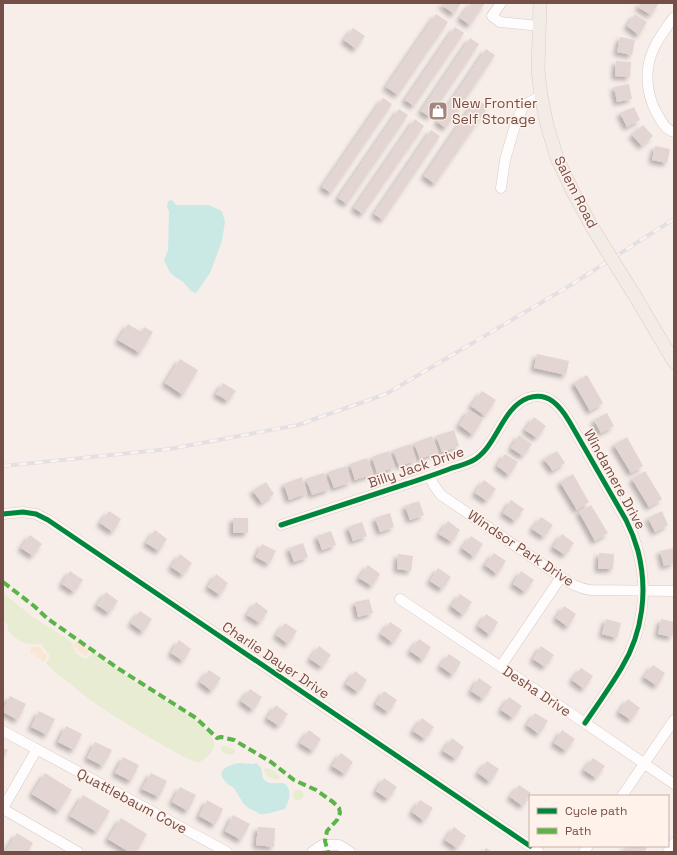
<svg xmlns="http://www.w3.org/2000/svg" width="677" height="855" font-family="'Space Grotesk',sans-serif">
<style>
.green{fill:#e8ecd3}
.sand{fill:#fae7d1}
.water{fill:#cae9e5}
.building{fill:#e3d5d1;filter:url(#shadow)}
.lines{fill:none;stroke-linecap:round;stroke-linejoin:round}
.minor-casing{stroke:#d6cac6;stroke-width:11}
.major-casing{stroke:#d8cbc8;stroke-width:14}
.minor{stroke:#fefcfc;stroke-width:10}
.major{stroke:#f3ebe5;stroke-width:13}
.rail-casing{stroke:#e3e0e5;stroke-width:4}
.rail{stroke:#fff2ea;stroke-width:2.5;stroke-dasharray:8;stroke-linecap:butt}
.major-bridge-casing{stroke:#d8cbc8;stroke-width:14;stroke-linecap:butt}
.major-bridge{stroke:#f3ebe5;stroke-width:13}
.quiet{stroke:#5ab447;stroke-width:4;stroke-dasharray:8 4;stroke-linecap:butt}
.cycleway-casing{stroke:#fff2ea;stroke-width:8}
.cycleway{stroke:#00873e;stroke-width:5}
.labels{text-anchor:middle;stroke-width:3;stroke-linejoin:round;paint-order:stroke}
.poi-label{font-size:14px;fill:#764e48;stroke:#fff2ea;text-anchor:start}
.street-label{font-size:14px;fill:#764e48;stroke:#fff2ea}
</style>
<defs>
<filter id="shadow"><feDropShadow dx="-3.5" dy="3.5" stdDeviation="2" flood-color="#0004"/></filter>
</defs>
<rect width="100%" height="100%" fill="#f7eee9"/>
<path class="green" d="M3,593L33,617L72,642L76,653L83,658H88L93,652C111,665 130,680 150,692C171,705 194,715 210,735C211,736 212,738 213,740C218,750 206,759 198,763C177,754 157,742 137,730C113,716 90,701 69,683C61,677 52,671 46,663L50,656L41,644C24,645 21,643 8,631V625L3,620Z
M224,746L232,748L235,750V753L234,754C228,755 225,755 221,750V747Z
M267,768C272,769 277,773 280,777L279,779C273,780 264,777 264,769Z
M292.5 795a5.5 5.5 0 1 1 11 0a5.5 5.5 0 1 1-11 0Z"/>
<path class="sand" d="M77,641L81,643L85,649L89,651L87,656H85L81,652H78V649L74,646V644Z
M34,646L39,647L41,648L42,652L47,655L46,659L42,662L41,661V658L36,657V655L35,652L31,654L30,653L31,648Z"/>
<path class="water" d="M172,200L176,205H209L222,211L225,222L222,241L210,273L196,293L191,291L183,282L174,276L169,271L164,260L168,250L169,212L167,206L168,201Z
M239,763L252,764L257,763C258,765 260,767 261,768C263,773 261,779 267,782C271,784 275,783 280,783C283,783 283,783 286,785C293,792 288,802 285,809L266,814H260L247,807L243,803L234,788C229,786 217,776 223,770C226,766 234,764 239,763Z"/>
<path class="building" d="M443,3H461L454,14L442,5Z
M471,3H485L470,25L460,18Z
M641,3H659L651,15L638,7Z
M436,14L448,22L398,95L386,87Z
M635,14L647,22L639,35L627,26Z
M455,27L464,33L414,106L405,100Z
M353,28L365,36L356,49L344,40Z
M620,37L635,40L632,55L617,52Z
M470,38L479,44L430,117L421,111Z
M486,49L495,55L446,128L437,122Z
M616,61L631,62L630,77L615,76Z
M629,84L632,99L617,102L614,87Z
M383,98L392,104L331,193L322,187Z
M476,99L488,107L435,184L424,176Z
M634,107L640,120L627,127L620,113Z
M399,109L408,115L347,204L338,198Z
M415,119L424,126L363,214L354,208Z
M643,125L653,136L642,146L632,135Z
M431,130L440,136L383,220L374,214Z
M655,146L670,149L667,163L652,160Z
M128,324L141,332L144,327L153,332L140,353L118,340Z
M537,354L569,361L566,375L534,368Z
M180,359L198,370L183,395L165,383Z
M587,375L603,403L590,411L574,383Z
M223,383L236,391L228,401L216,394Z
M482,391L496,400L485,416L471,406Z
M469,410L483,419L473,435L459,425Z
M607,413L614,426L601,433L594,420Z
M534,417L546,426L537,438L525,430Z
M454,430L459,446L442,452L436,436Z
M519,435L532,444L523,456L511,448Z
M432,436L438,452L420,459L414,443Z
M627,437L643,466L631,473L614,445Z
M411,444L416,460L399,466L393,450Z
M389,451L395,467L377,473L372,457Z
M557,451L565,463L553,471L544,459Z
M505,454L518,462L509,475L497,466Z
M367,458L373,474L355,480L350,464Z
M346,466L351,482L334,488L328,472Z
M645,471L662,499L649,507L632,479Z
M324,473L330,489L312,495L306,479Z
M573,474L589,502L577,510L560,482Z
M302,477L307,493L289,500L284,484Z
M484,480L496,489L487,501L475,493Z
M266,482L274,494L262,503L253,491Z
M511,500L524,509L515,521L503,513Z
M419,501L424,515L410,520L405,506Z
M591,505L608,533L595,541L579,512Z
M109,511L121,519L113,532L100,523Z
M662,511L668,525L655,532L648,518Z
M390,513L394,527L380,532L375,518Z
M541,517L553,525L544,537L532,529Z
M233,518H248V533H233Z
M448,521L460,530L452,542L439,534Z
M362,522L367,536L353,541L348,527Z
M155,530L167,539L159,551L146,543Z
M331,531L336,545L322,550L317,536Z
M562,534L574,543L565,555L553,547Z
M30,535L42,544L33,556L21,548Z
M471,536L483,544L474,557L462,548Z
M303,543L308,557L294,562L289,548Z
M262,544L276,551L269,564L256,557Z
M674,548V563L664,566L660,551Z
M494,553L506,561L497,574L485,565Z
M599,553L614,554L613,569H598Z
M180,554L192,563L183,575L171,567Z
M398,554L413,556L411,571L397,569Z
M368,565L380,574L372,586L359,578Z
M438,568L451,577L442,589L430,581Z
M70,571L83,580L74,592L62,584Z
M521,571L534,580L525,592L513,584Z
M216,574L228,583L220,595L208,587Z
M106,592L118,601L109,613L97,605Z
M460,594L472,602L463,615L451,606Z
M369,599L373,613L358,617L355,602Z
M256,602L268,611L260,623L247,615Z
M564,606L576,614L568,627L556,618Z
M140,611L152,619L143,632L131,623Z
M486,614L498,622L490,635L478,626Z
M606,619L621,623L617,638L602,634Z
M661,619L674,622V629L672,637L658,634Z
M390,622L402,630L393,643L381,634Z
M285,623L297,631L288,644L276,635Z
M419,639L431,647L423,660L410,651Z
M179,640L191,649L183,661L171,653Z
M319,646L331,655L322,667L310,659Z
M541,646L554,655L545,667L533,659Z
M449,654L461,662L453,675L440,666Z
M653,665L665,673L657,686L644,677Z
M581,668L593,676L584,689L572,680Z
M209,670L221,678L212,691L200,682Z
M355,671L367,680L358,692L346,684Z
M479,678L492,687L483,699L471,691Z
M250,689L262,697L253,710L241,701Z
M384,691L397,700L388,712L376,704Z
M10,696L26,704L18,720L3,712V710Z
M509,697L522,706L513,718L501,710Z
M628,699L640,708L631,720L619,712Z
M276,705L288,714L279,726L267,718Z
M39,711L55,719L47,735L31,727Z
M535,713L548,721L539,734L527,725Z
M422,718L434,727L425,739L413,731Z
M66,726L82,734L74,750L58,742Z
M309,730L321,739L313,751L300,743Z
M562,730L575,739L566,751L554,743Z
M452,738L464,747L456,759L443,751Z
M95,742L112,750L103,766L87,758Z
M3,748L8,750L3,758Z
M341,753L353,762L345,774L332,766Z
M123,757L139,765L131,781L115,773Z
M593,758L605,766L596,778L584,770Z
M487,761L499,769L490,782L478,773Z
M45,773L72,790L59,811L32,794Z
M151,773L167,781L159,797L142,789Z
M384,778L397,787L388,799L376,791Z
M519,785L531,793L523,806L510,797Z
M180,787L196,795L188,811L172,802Z
M83,795L110,811L97,832L70,816Z
M207,800L223,809L215,825L199,816Z
M420,800L433,808L424,821L412,812Z
M233,815L250,824L241,840L225,831Z
M121,818L147,834L136,852H129L108,839Z
M258,827L275,828L274,847L256,845Z
M454,827L466,836L457,848L445,840Z
M17,833L33,843L28,852H5Z
M627,846H644L647,848L644,852H622Z
M486,848L492,852H483Z"/>
<g class="lines">
<defs>
<path id="minor" d="M501,3L492,16L500,22L539,26
M674,17C667,27 659,37 654,48C644,69 646,92 656,112C661,120 664,129 674,132
M501,188L505,160L516,122L524,105L541,96
M430,476L433,484L441,495L561,577C570,583 579,589 591,590L674,591
M3,514L23,512L36,514L48,520L530,846
M281,525C323,511 364,498 406,484C421,479 437,474 452,468C459,466 466,464 472,461C497,448 501,408 528,398C548,391 560,406 569,421L626,520C631,530 635,540 638,551C648,590 643,632 622,667C611,686 598,704 585,723
M400,599L585,723L674,784
M501,666L561,577
M3,731L227,852
M622,796L674,720
M3,808L37,749
M3,809L78,852
M531,846L539,852
M312,852L322,845H339L350,852
M584,852L588,846
M668,852L674,843"/>
<path id="major" d="M540,3L538,71L541,96L547,125L557,158L573,192L592,227
M635,296L674,362"/>
</defs>
<use href="#minor" class="minor-casing"/>
<use href="#major" class="major-casing"/>
<use href="#minor" class="minor"/>
<use href="#major" class="major"/>
<defs>
<path id="rail" d="M3,466L170,449L298,425L386,394L566,288L674,219"/>
</defs>
<use href="#rail" class="rail-casing"/>
<use href="#rail" class="rail"/>
<defs>
<path id="major-bridge" d="M592,227L635,296"/>
</defs>
<use href="#major-bridge" class="major-bridge-casing"/>
<use href="#major-bridge" class="major-bridge"/>
<path class="quiet" d="M3,582L34,606L48,619L119,669L196,718L217,738L221,737L234,740L271,762L294,780L316,790L333,802L339,808L340,813L337,820L327,831L325,841L328,852"/>
<defs>
<path id="cycleway" d="M3,514L23,512L36,514L48,520L530,846
M281,525C323,511 364,498 406,484C421,479 437,474 452,468C459,466 466,464 472,461C497,448 501,408 528,398C548,391 560,406 569,421L626,520C631,530 635,540 638,551C648,590 643,632 622,667C611,686 598,704 585,723"/>
</defs>
<use href="#cycleway" class="cycleway-casing"/>
<use href="#cycleway" class="cycleway"/>
</g>
<defs>
<symbol id="shop-square" viewBox="-11 -11 22 22"><rect x="-9" y="-9" width="18" height="18" rx="4" fill="#a38680" stroke="#fff2ea"/><path d="M-5-2.5h2.3a2.7 3.5 0 0 1 5.4 0H5L5.5 6h-11ZM-1.5-2.5h3a1.5 2.3 0 0 0-3 0Z" fill="#fff"/></symbol>
</defs>
<g fill-rule="evenodd">
<use href="#shop-square" x="427" y="100" width="22" height="22"/>
</g>
<g class="labels">
<g class="poi-label">
<text x="452" y="108">New Frontier<tspan x="452" dy="16">Self Storage</tspan></text>
</g>
<g class="street-label">
<text transform="translate(576 192) rotate(63)" y="5">Salem Road</text>
<text transform="translate(416 467) rotate(-19)" y="5">Billy Jack Drive</text>
<text transform="translate(615 479) rotate(61)" y="5">Windamere Drive</text>
<text transform="translate(521 548) rotate(34)" y="5">Windsor Park Drive</text>
<text transform="translate(276 660) rotate(34)" y="5">Charlie Dayer Drive</text>
<text transform="translate(537 691) rotate(34)" y="5">Desha Drive</text>
<text transform="translate(132 801) rotate(28)" y="5">Quattlebaum Cove</text>
</g>
</g>
<rect width="677" height="855" fill="none" stroke="#764e48" stroke-width="8"/>
<rect x="529" y="795" width="140" height="52" fill="#fff2ea" stroke="#c8b0a9"/>
<rect x="537" y="808" width="20" height="6" fill="#00873e" stroke="#c8b0a9"/>
<text x="565" y="815" font-size="12" fill="#764e48">Cycle path</text>
<rect x="537" y="828" width="20" height="6" fill="#5ab447" stroke="#c8b0a9"/>
<text x="565" y="835" font-size="12" fill="#764e48">Path</text>
</svg>
